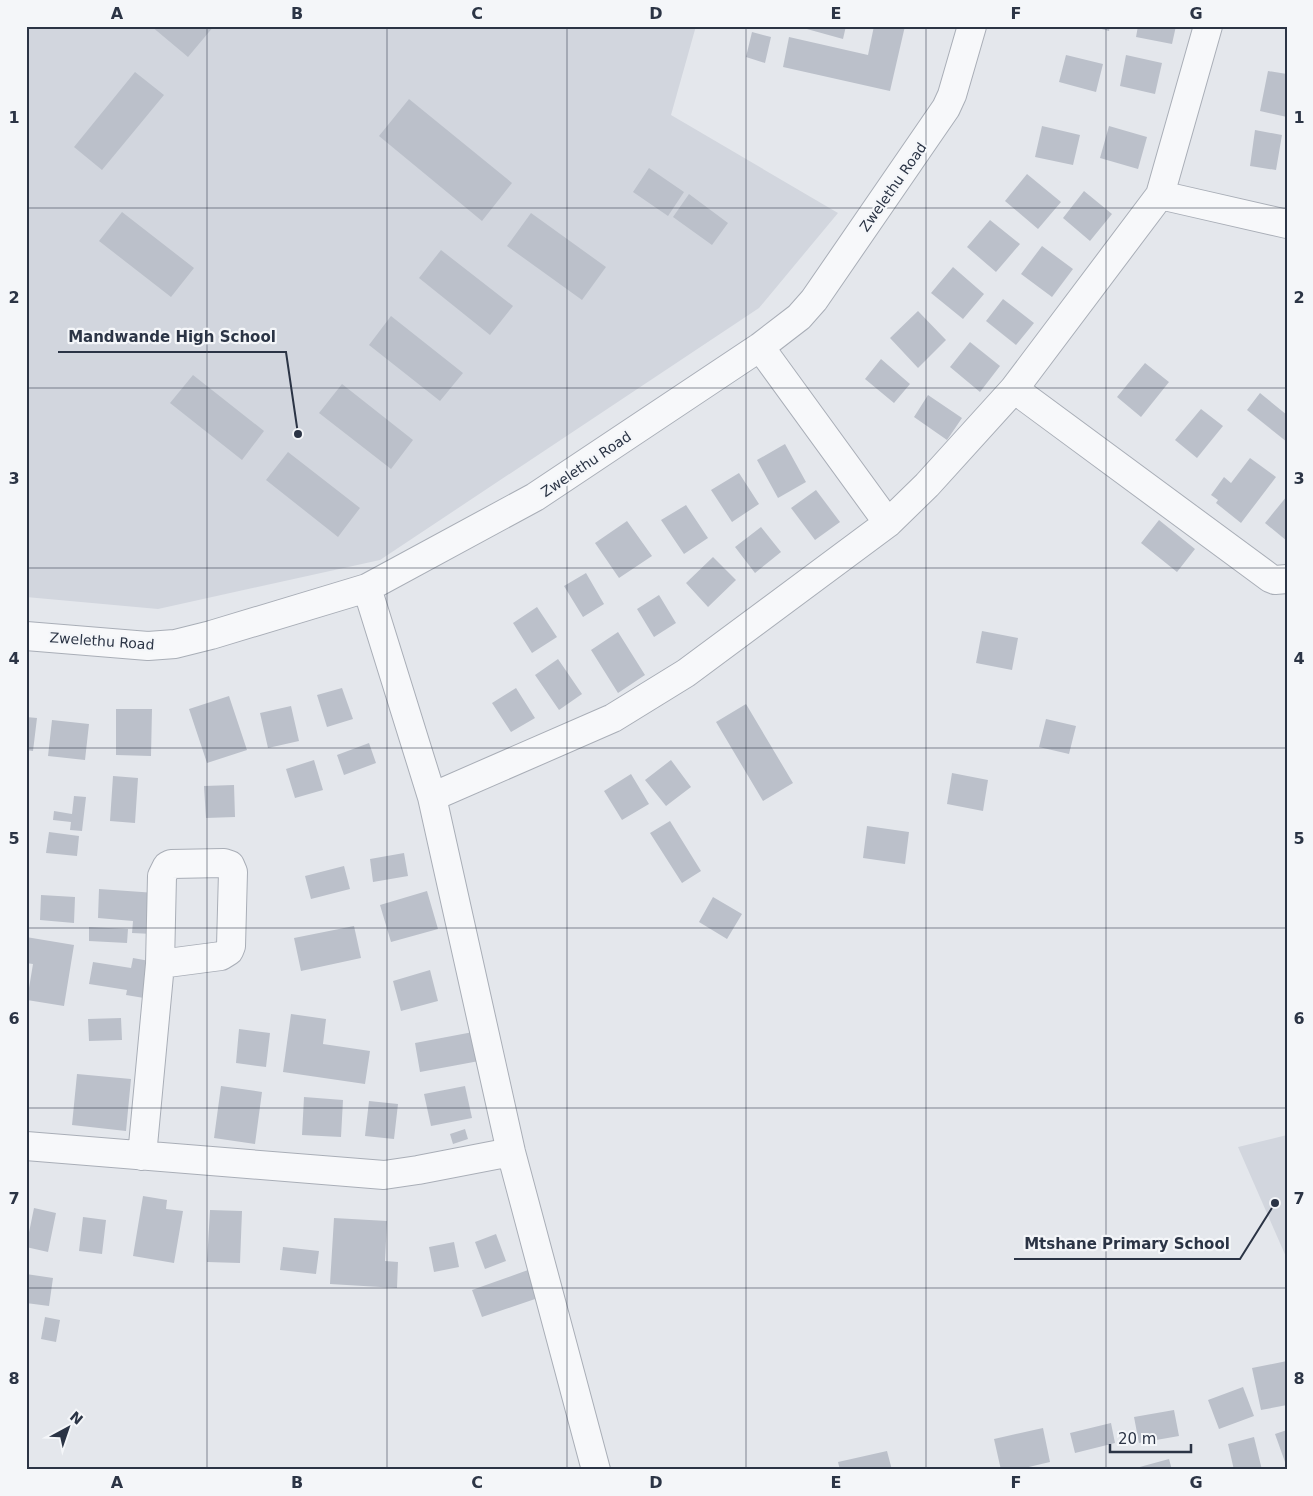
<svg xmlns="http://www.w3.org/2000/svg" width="1313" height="1496" font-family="'DejaVu Sans',sans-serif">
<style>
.built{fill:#d2d6de}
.building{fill:#bbc0ca}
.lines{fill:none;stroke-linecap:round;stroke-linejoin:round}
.minor-casing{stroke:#a9aeb7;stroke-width:30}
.minor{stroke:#f7f8fa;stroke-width:28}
.grid{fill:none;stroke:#2b3445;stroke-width:1;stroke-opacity:0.55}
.labels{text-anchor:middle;stroke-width:4.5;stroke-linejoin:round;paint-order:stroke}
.street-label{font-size:14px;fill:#2b3445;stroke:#f4f6f9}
.leader{fill:none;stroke:#2b3445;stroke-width:2}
.callout-dot{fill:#2b3445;stroke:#f4f6f9;stroke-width:2}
.callout-label{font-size:15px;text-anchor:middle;font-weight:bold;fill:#2b3445;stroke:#f4f6f9;stroke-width:4.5;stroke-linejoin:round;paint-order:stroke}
.neatline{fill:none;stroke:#2b3445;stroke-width:2}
.grid-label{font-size:16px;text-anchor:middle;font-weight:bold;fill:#2b3445}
</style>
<rect width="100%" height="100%" fill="#e4e7ec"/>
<path class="built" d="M26,26H696L671,115L838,213L759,308L380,560L158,609L26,597Z
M1287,1135V1259L1238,1147Z"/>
<path class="building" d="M151,26H214L188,57Z
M796,26H846L843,39Z
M874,26H905L890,91L783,67L789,37L868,55Z
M1091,26H1110L1109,31Z
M1138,26H1176L1172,44L1136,37Z
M752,32L771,37L765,63L746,57Z
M1066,55L1103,64L1096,92L1059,82Z
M1126,55L1162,63L1155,94L1120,86Z
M1268,71L1287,74V117L1260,111Z
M135,72L164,95L102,170L74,147Z
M409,99L512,183L482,221L379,136Z
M1042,126L1080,135L1073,165L1035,157Z
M1109,126L1147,137L1138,169L1100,158Z
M1255,130L1282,135L1276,170L1250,166Z
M649,168L684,192L668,216L633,192Z
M1027,174L1061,202L1038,229L1005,201Z
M1084,191L1112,214L1090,241L1063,218Z
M689,194L728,223L712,245L673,217Z
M122,212L194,268L171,297L99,241Z
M531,213L606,267L582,300L507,246Z
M990,220L1020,244L996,272L967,247Z
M1042,246L1073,269L1052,297L1021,274Z
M441,250L513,306L490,335L419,278Z
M953,267L984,294L963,319L931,293Z
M1003,299L1034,323L1016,345L986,321Z
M918,311L946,340L918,368L890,338Z
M391,316L463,373L440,401L369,345Z
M970,342L1000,366L980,392L950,367Z
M881,359L910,384L894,403L865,379Z
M1145,363L1169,382L1141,417L1117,397Z
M193,375L264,431L242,460L170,403Z
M342,384L413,440L391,469L319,413Z
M1260,393L1287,415V442L1247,410Z
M928,395L962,418L947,440L914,417Z
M1201,409L1223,426L1197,458L1175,440Z
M785,444L806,482L778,498L757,460Z
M288,452L360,508L338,537L266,480Z
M1250,458L1276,477L1241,523L1216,503L1218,500L1211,495L1224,477L1231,483Z
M739,473L759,504L732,522L711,490Z
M816,490L840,522L815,540L791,508Z
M1287,496V541L1265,523Z
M686,505L708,538L684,554L661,520Z
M1159,520L1195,549L1177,572L1141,543Z
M627,521L652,556L619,578L595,543Z
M761,527L781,552L755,573L735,547Z
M713,557L736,580L708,607L686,583Z
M586,573L604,604L583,617L564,586Z
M659,595L676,623L654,637L637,609Z
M537,607L557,637L532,653L513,623Z
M982,631L1018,638L1012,670L976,663Z
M618,632L645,675L618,693L591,650Z
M558,659L582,694L559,710L535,675Z
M342,688L353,719L327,727L317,695Z
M516,688L535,718L511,732L492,703Z
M229,696L247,750L207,763L189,709Z
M746,704L793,783L763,801L716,722Z
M291,706L299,741L268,748L260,713Z
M116,709H152L151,756L116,755Z
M26,717L37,718L33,751L26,750Z
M1046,719L1076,726L1069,754L1039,747Z
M52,720L89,724L85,760L48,756Z
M369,743L376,763L344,775L337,755Z
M314,760L323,790L295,798L286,769Z
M671,760L691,787L666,806L645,780Z
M952,773L988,780L983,811L947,804Z
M631,774L649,804L622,820L604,791Z
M113,776L138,778L135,823L110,821Z
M234,785L235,817L206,818L204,786Z
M74,796L86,797L82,831L70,830L71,822L53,820L54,811L72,814Z
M670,821L701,871L682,883L650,833Z
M867,826L909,832L905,864L863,858Z
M49,832L79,836L77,856L46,853Z
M404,853L408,876L373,882L370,859Z
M344,866L350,889L311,899L305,876Z
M99,889L156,893L153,934L132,933L133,921L98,918Z
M427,891L438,929L391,942L380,905Z
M41,895L75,897L74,923L40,920Z
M713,897L742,914L727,939L699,922Z
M354,926L361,958L301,971L294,938Z
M89,927L128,929L127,943L89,941Z
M26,937L74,945L64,1006L27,1000L33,964L26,963Z
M133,958L155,962L150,999L126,995L127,990L89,984L93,962L131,968Z
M430,970L438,1001L401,1011L393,981Z
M291,1014L326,1019L323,1044L370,1051L365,1084L283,1072Z
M121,1018L122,1040L89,1041L88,1019Z
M239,1029L270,1033L266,1067L236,1063Z
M473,1032L479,1061L420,1072L415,1043Z
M77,1074L131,1079L126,1131L72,1125Z
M221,1086L262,1092L255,1144L214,1138Z
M465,1086L472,1118L431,1126L424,1094Z
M304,1097L343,1100L341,1137L302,1135Z
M369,1101L398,1104L394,1139L365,1136Z
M465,1129L468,1139L453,1144L450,1134Z
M143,1196L167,1200L166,1209L183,1211L174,1263L133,1256Z
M34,1208L56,1213L48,1252L26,1247Z
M210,1210L242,1211L240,1263L207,1262Z
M83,1217L106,1220L102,1254L79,1251Z
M334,1218L387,1221L385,1261L398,1262L397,1288L330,1284Z
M496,1234L506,1261L485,1269L475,1242Z
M454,1242L459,1267L434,1272L429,1247Z
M283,1247L319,1251L316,1274L280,1270Z
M528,1270L538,1298L482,1317L472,1290Z
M26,1274L53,1278L49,1306L26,1303Z
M45,1317L60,1320L56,1342L41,1339Z
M1287,1361V1405L1261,1410L1252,1368Z
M1243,1387L1254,1416L1219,1429L1208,1400Z
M1174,1410L1179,1436L1139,1443L1134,1417Z
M1111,1423L1115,1443L1075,1453L1070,1433Z
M1043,1428L1050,1462L1016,1470H1001L994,1439Z
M1287,1430V1461L1285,1462L1275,1434Z
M1254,1437L1262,1470H1234L1228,1444Z
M887,1451L892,1470H840L838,1462Z
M1169,1459L1172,1470H1137L1136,1468Z"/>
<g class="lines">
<defs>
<path id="minor" d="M1160,195L1287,224
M760,347L888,523
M1014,389L1270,578L1275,580L1287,579
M367,588L432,797L511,1152L596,1470
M26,636L148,646L175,644L211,635L367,588L535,497L760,347L799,317L814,300L946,108L952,95L972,26
M432,797L613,718L686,673L888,523L927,485L1014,389L1160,195L1208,26
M26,1146L384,1175L418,1170L511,1152
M142,1156L160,964L162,876L167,866L171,864L224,863L230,865L233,872L231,946L229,951L221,956L160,964"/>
</defs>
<use href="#minor" class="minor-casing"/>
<use href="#minor" class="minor"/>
</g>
<path class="grid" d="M207,26V1470M387,26V1470M567,26V1470M746,26V1470M926,26V1470M1106,26V1470M26,208H1287M26,388H1287M26,568H1287M26,748H1287M26,928H1287M26,1108H1287M26,1288H1287"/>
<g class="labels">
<g class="street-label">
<text transform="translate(893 187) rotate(-55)" y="5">Zwelethu Road</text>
<text transform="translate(586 464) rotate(-34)" y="5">Zwelethu Road</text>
<text transform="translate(102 641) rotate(4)" y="5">Zwelethu Road</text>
</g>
</g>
<path class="leader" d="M298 434L286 352H58M1275 1203L1240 1259H1014"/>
<g class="callout-dot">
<circle cx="298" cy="434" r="5"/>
<circle cx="1275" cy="1203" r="5"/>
</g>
<g class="callout-label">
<text x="172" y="342">Mandwande High School</text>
<text x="1127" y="1249">Mtshane Primary School</text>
</g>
<rect width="1313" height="1496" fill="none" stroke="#f4f6f9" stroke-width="55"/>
<g transform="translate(68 1428) rotate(40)" stroke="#f4f6f9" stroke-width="4" paint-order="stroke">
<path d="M0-4L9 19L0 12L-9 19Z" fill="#2b3445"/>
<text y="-8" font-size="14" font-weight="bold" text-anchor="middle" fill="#2b3445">N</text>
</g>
<path d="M1110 1444v8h81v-8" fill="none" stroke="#2b3445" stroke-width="2.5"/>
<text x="1118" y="1444" font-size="15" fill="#2b3445" stroke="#f4f6f9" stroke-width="4" paint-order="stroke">20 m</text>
<rect x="28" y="28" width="1258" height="1440" class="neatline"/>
<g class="grid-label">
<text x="117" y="19">A</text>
<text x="297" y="19">B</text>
<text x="477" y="19">C</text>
<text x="656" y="19">D</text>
<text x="836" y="19">E</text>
<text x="1016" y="19">F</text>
<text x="1196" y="19">G</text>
<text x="14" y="123">1</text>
<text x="1299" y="123">1</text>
<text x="14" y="303">2</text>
<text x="1299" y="303">2</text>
<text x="14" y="484">3</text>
<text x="1299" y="484">3</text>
<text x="14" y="664">4</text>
<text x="1299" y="664">4</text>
<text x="14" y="844">5</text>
<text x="1299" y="844">5</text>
<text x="14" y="1024">6</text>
<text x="1299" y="1024">6</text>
<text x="14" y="1204">7</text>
<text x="1299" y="1204">7</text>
<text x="14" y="1384">8</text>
<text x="1299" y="1384">8</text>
<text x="117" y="1488">A</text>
<text x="297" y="1488">B</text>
<text x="477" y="1488">C</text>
<text x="656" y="1488">D</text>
<text x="836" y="1488">E</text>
<text x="1016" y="1488">F</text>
<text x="1196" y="1488">G</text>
</g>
</svg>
